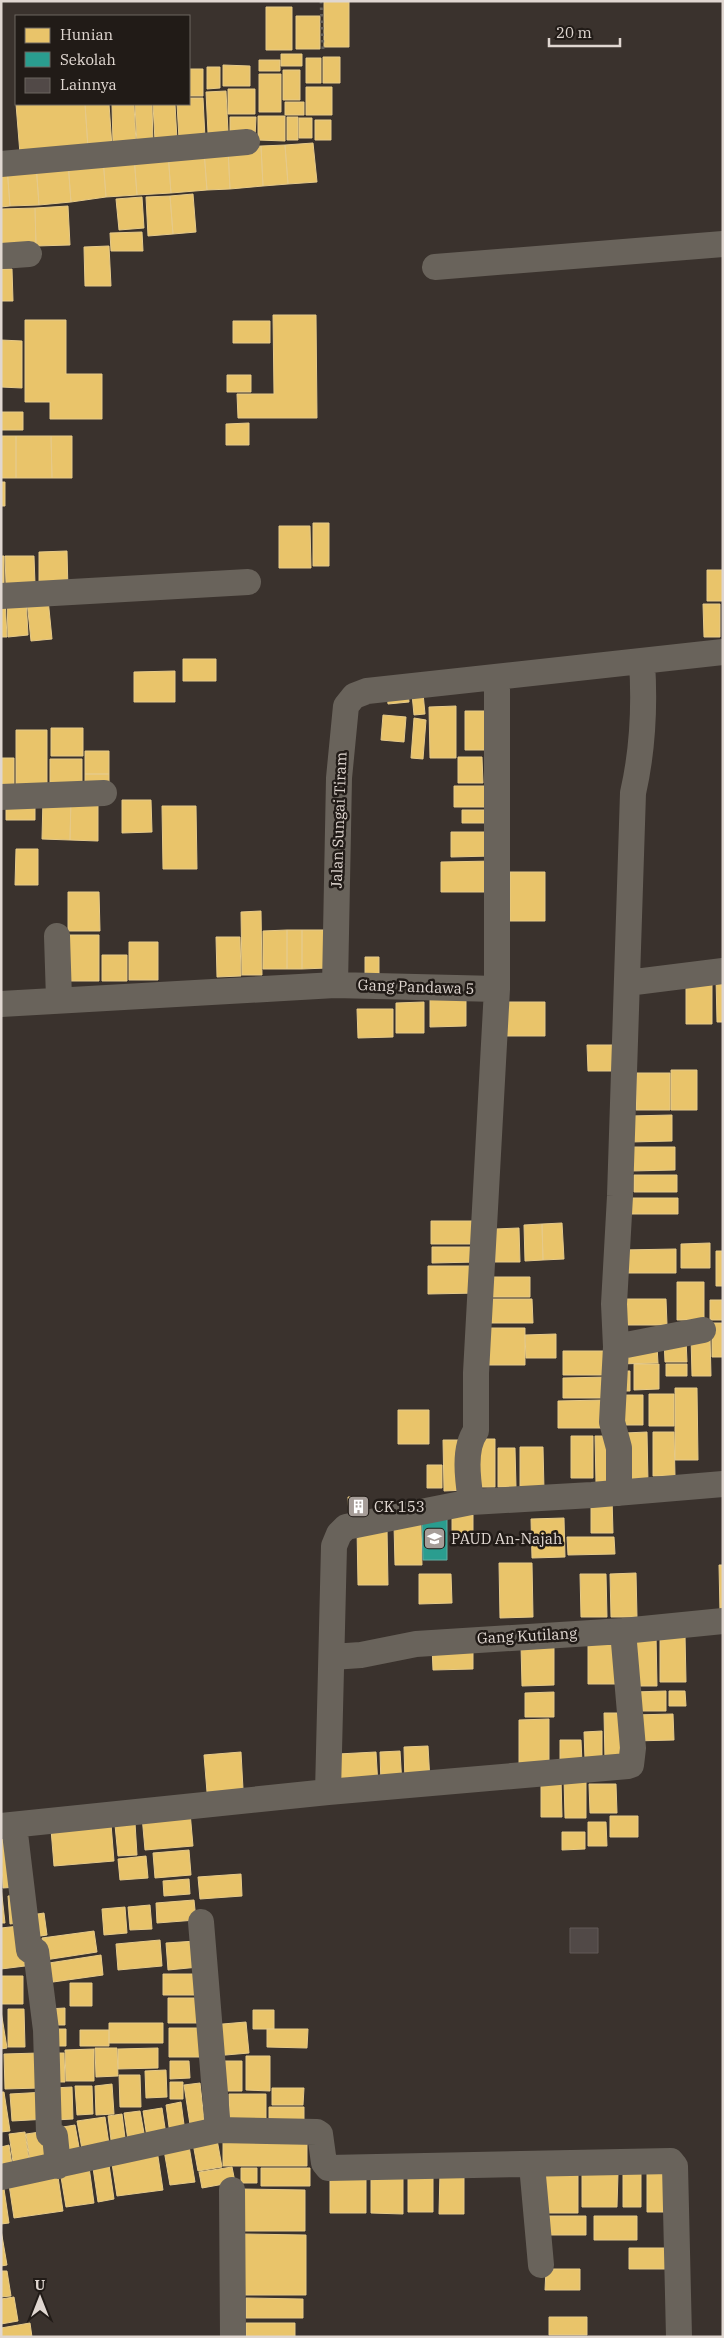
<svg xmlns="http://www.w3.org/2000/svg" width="724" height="2338" font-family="'IBM Plex Serif',serif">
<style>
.homes{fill:#e9c46a;stroke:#e6ca89}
.schools{fill:#2a9d8f;stroke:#61aea3}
.building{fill:#514947;stroke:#635b58}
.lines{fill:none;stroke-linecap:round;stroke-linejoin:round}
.path{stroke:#67625c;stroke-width:3;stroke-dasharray:2.5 4;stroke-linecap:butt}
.minor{stroke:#69635b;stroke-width:26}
.labels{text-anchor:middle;stroke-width:5;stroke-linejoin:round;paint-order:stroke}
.street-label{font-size:15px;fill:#e0d7d1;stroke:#211b17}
.poi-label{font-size:15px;fill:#e0d7d1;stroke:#211b17;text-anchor:start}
</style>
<rect width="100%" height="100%" fill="#3a322d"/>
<path class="homes" d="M324,1H349V47H324Z
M266,7H292V50H266Z
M296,16H320V49H296Z
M281,54H302V66H281Z
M323,57H340V83H323Z
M306,58H321V83H306Z
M259,60H280V71H259Z
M223,65L250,66V86H223Z
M207,67H220V88L207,89Z
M189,69H203V96H189Z
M283,70H300V100H283Z
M259,74H281V112H259Z
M306,87H332V115H306Z
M228,89H255V114H228Z
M226,91L228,132L208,133L206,92Z
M189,98H203L205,138L179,139L177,104H189Z
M285,102H304V115H285Z
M16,104H85L88,148L20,154Z
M85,104H109L112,147L88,148Z
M135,104H152L153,145H137Z
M153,104H175L177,140L155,141Z
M112,105H134L136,143L113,144Z
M258,116H285V141L258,140Z
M230,117H256L255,137H230Z
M287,117H298V140H287Z
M299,118H312V138H299Z
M315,120H331V140H315Z
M313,143L317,182L288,184L285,145Z
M285,145L288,184L263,186L261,146Z
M261,146L263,186L230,189L228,149Z
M228,149L230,189L207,190L204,151Z
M204,151L207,190L171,193L168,153Z
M168,153L171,193L137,195L134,156Z
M134,156L137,195L106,197L103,158Z
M103,158L106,197L71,202L68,162Z
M68,162L71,202L39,205L36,164Z
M36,164L39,205L10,206L7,167Z
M1,167H7L10,206L1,207Z
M193,194L196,232L173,234L170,196Z
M170,196L173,234L148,236L146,197Z
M142,197L144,228L119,230L116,199Z
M68,206L70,245L36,246L35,208Z
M35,208L36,246L1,248V209Z
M142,232L143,251H111L110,233Z
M109,246L111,286H85L84,247Z
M1,269H12L13,301H1Z
M273,315H316L317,418H238L237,394H274Z
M25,320H66V374H102V419H50V402H25Z
M233,321H270V343H233Z
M1,340L22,341V388L1,387Z
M227,375H251V392H227Z
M1,412H23V430H1Z
M249,423V445H226V424Z
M1,436H16V478H1Z
M16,436H51L52,478H16Z
M51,436H72V478H52Z
M1,482H5V506H1Z
M313,523H329V566H313Z
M279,526H310L311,568H279Z
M67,551L68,591H39V552Z
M1,556H4V594H1Z
M5,556H34L35,584H6Z
M707,570H723V601H707Z
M26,598L28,635L8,637L7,599Z
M48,599L52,639L31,641L27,601Z
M1,600H5L7,637H1Z
M703,604H720V637H704Z
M183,659H216V681H183Z
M175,671V702H134V672Z
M408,691L409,702L388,704L387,693Z
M423,693L425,714L414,715L412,694Z
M456,706V758H430L429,707Z
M465,711H491V750H465Z
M383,715L406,717L404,742L381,740Z
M414,718L426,720L423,759L411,758Z
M51,728H83V756H51Z
M16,730H47V793H16Z
M85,751H109V774H85Z
M458,757H482L483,783H458Z
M1,758H14V793H1Z
M50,759H82V789L50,790Z
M85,774H109V790H85Z
M454,786H493L494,807H454Z
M43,798H71L70,840L42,839Z
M71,798L98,799V841L70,840Z
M6,800H35V820H6Z
M122,800H151L152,832L122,833Z
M162,806H196L197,869H163Z
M462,810H485L486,823H462Z
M451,832H491L492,856L451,857Z
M16,849H38V885H15Z
M493,861V892H441V862Z
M510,872H545V921H510Z
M68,892H99L100,931H68Z
M261,911L262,975H242L241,912Z
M287,930V969H263V931Z
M287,930H302V969H287Z
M302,930H327V968L302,969Z
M68,935H99V981H69Z
M216,937H240L241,976L217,977Z
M129,942H158V980H129Z
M102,955H127V981H102Z
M365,957H379V974H365Z
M716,977H723V1022H717Z
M686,981H712V1024H686Z
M430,995H466V1026L430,1027Z
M424,1002V1033H396V1003Z
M502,1002H545V1036H502Z
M357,1009H393V1037L358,1038Z
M587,1045H622V1071H588Z
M671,1070H697V1110H671Z
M636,1073H670V1110H636Z
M672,1115V1141L630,1142V1116Z
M630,1147H675V1170L631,1171Z
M634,1175H677V1192H634Z
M629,1198H678V1214H629Z
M431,1221H478L479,1244H431Z
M562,1223L564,1259L543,1260L542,1224Z
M542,1224L543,1260L525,1261L524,1225Z
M519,1228L520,1262H495V1229Z
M710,1243V1268H681V1244Z
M432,1247H476L477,1262L432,1263Z
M676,1249V1273H622V1250Z
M716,1251H723V1286H716Z
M428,1266H478V1293L428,1294Z
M492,1277H530V1297H492Z
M677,1282H704V1320H677Z
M490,1299H532L533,1323H490Z
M619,1299H666L667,1325H620Z
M710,1300H723V1320H710Z
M712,1323H723V1357H712Z
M487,1328H525V1365H487Z
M556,1334V1358H526L525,1335Z
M710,1336L711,1376H692L691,1337Z
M664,1339H686L687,1362H665Z
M657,1346L658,1363L618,1364L617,1347Z
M563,1351H609V1375H563Z
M634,1364H659V1389L634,1390Z
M666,1364H687V1376H666Z
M616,1371H630V1391H616Z
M608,1377V1398H563V1378Z
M675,1388H697L698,1460H675Z
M649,1394H674V1426H649Z
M614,1395H643V1425H615Z
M603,1400L604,1428H558V1401Z
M398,1410H429V1444H398Z
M647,1432L648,1482L625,1483V1433Z
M653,1432H674L675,1476H653Z
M571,1436H593V1478H571Z
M595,1436H614V1483H596Z
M471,1439H495V1487H471Z
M443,1440H467V1490L444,1491Z
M520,1447H543L544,1490H520Z
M498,1448H515L516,1487H498Z
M427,1465H442V1488H427Z
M348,1497H366L367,1517H349Z
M591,1498H612L613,1533H591Z
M452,1515H473V1533H452Z
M564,1518L565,1557L532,1558L531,1519Z
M394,1525H421L422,1565H395Z
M357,1528H387L388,1585H358Z
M567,1537H614L615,1554L568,1555Z
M499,1563H532L533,1617L500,1618Z
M719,1565H723V1612H720Z
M636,1573L637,1617H611L610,1574Z
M419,1574H451L452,1603L419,1604Z
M580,1574H606L607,1617H581Z
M629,1635H656L657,1686H630Z
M660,1635H685L686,1682H660Z
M473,1644V1669L433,1670L432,1646Z
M588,1644H617L618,1684H588Z
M521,1646H554V1685L522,1686Z
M666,1691V1711H635L634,1692Z
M669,1691H685L686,1706H669Z
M554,1692V1717H525V1693Z
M604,1713H628L629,1759L605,1760Z
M673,1714L674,1740L633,1741V1715Z
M549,1719V1767L519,1768V1720Z
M602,1731V1759H585L584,1732Z
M560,1740H581L582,1763L560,1764Z
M428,1746L430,1781L405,1782L404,1747Z
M400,1751L402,1785H381L380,1752Z
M241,1752L243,1789L207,1792L204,1755Z
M376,1752L378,1786L339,1787L338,1754Z
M564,1778H586V1818H565Z
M541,1779H561L562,1817H541Z
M589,1784H616L617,1813H590Z
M190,1812L193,1846L145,1850L142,1816Z
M610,1816H638V1837H610Z
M588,1822H606L607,1846H588Z
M135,1823L137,1855L118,1856L115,1825Z
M111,1824L114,1861L54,1866L51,1829Z
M562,1832H585V1849L562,1850Z
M13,1835L18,1887L3,1888L1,1836Z
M189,1850L191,1875L155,1878L153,1853Z
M146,1856L148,1878L120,1880L118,1859Z
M241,1874L242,1896L200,1899L198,1877Z
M189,1879L190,1894L164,1896L163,1881Z
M1,1887L5,1923H1Z
M16,1895L18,1923L10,1924L8,1896Z
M194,1900L196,1920L157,1923L156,1903Z
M150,1905L152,1929L130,1930L128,1907Z
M125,1907L127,1933L104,1935L102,1909Z
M44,1913L47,1935L34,1937L31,1915Z
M19,1926L25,1966L1,1969V1928Z
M94,1931L97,1952L45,1960L42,1938Z
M160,1940L162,1966L118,1970L116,1944Z
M196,1941L199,1967L168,1970L166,1943Z
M101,1955L103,1975L53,1982L49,1963Z
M163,1974H200V1995H163Z
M1,1976H23V2004H1Z
M70,1983H92V2006H70Z
M168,1998H203V2023H168Z
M65,2008V2025H47V2009Z
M8,2009H24L25,2047H8Z
M253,2010H274V2029H253Z
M1,2011L7,2048L1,2049Z
M246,2022L249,2053L214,2056L211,2025Z
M109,2023H163V2043H109Z
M169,2028H206V2057H169Z
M49,2029H66V2046H49Z
M267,2029H308L307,2048L267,2047Z
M80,2030H109V2046H80Z
M95,2048H117L118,2076L96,2077Z
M158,2048V2068L118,2069V2049Z
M94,2049V2081H66L65,2050Z
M39,2053L40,2088L5,2089L4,2054Z
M47,2053H64L65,2082H48Z
M246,2056H270V2091L246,2090Z
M170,2061H189L190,2078L170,2079Z
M216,2061H242V2091H216Z
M166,2070L167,2097L146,2098L145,2071Z
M119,2075H140L141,2107H120Z
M170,2082H183V2099H170Z
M200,2083L205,2128L191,2131L184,2085Z
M112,2084L114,2114L96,2115L95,2086Z
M75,2086H92L93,2114L77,2115Z
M72,2087L73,2119L55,2120L53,2088Z
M272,2088H304L303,2105H272Z
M1,2092H4L10,2131L1,2132Z
M46,2092L48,2119L12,2121L10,2094Z
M229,2094H266V2125H229Z
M181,2102L185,2132L170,2134L166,2105Z
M269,2107H304V2127L269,2126Z
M162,2108L167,2141L148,2144L143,2111Z
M140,2111L146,2144L129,2147L124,2113Z
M122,2114L126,2146L112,2148L108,2116Z
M105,2117L110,2151L83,2155L77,2121Z
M75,2125L81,2158L61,2160L57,2128Z
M47,2131L52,2164L31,2167L26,2134Z
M25,2132L30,2167L14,2169L9,2134Z
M223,2132H307V2166H223Z
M216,2134L222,2167L198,2171L192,2138Z
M9,2145L13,2171L1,2173V2147Z
M189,2146L195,2182L170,2185L164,2150Z
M157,2150L163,2190L117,2196L111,2157Z
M108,2158L114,2199L98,2202L92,2161Z
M89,2167L94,2203L66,2207L60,2171Z
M232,2167L235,2182L202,2188L199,2172Z
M241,2168H257V2183H241Z
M261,2168H310V2186H261Z
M623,2169H641V2207H623Z
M57,2170L63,2211L14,2218L8,2178Z
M330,2170H366V2213H330Z
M408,2170L433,2171V2212H408Z
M545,2171H578V2213H545Z
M371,2172H403V2214L371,2213Z
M440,2172H464V2214H439Z
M582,2173H618L617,2207H582Z
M647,2173H669V2212H647Z
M3,2182L9,2223L1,2224V2183Z
M242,2189L305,2190V2231H241Z
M544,2216H586V2235H544Z
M594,2216H637V2240H594Z
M1,2230L7,2265L1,2266Z
M243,2234L306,2235V2295H242Z
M629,2248H670V2269H629Z
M546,2269H580V2290H545Z
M1,2271H7L11,2296L1,2297Z
M14,2297L18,2321L1,2324V2299Z
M246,2298L303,2299V2318H246Z
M549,2317H587V2335H549Z
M30,2323L32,2337H1V2328Z
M246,2323H295V2337H246Z"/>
<path class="schools" d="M422,1518H447V1560H423Z"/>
<path class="building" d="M570,1928H598V1953H570Z"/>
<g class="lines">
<path class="path" d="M321,1L323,50"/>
<path class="minor" d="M1,164L247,142
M1,256L29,254
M435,267L723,244
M1,596L248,582
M1,797L104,793
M57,936L59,999
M627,983L723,971
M335,985L497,989
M1,1004L335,985L339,778L346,706L354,696L367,691L723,652
M616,1347L703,1330
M619,1493V1448L612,1422L616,1347L614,1304L620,1196L633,793C643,749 645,708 642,662
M471,1502C468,1481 463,1448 476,1431V1373L497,989V677
M332,1657L361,1655L416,1644L623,1631L723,1621
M328,1792L334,1546L339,1534L346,1527L471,1502L592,1495L723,1484
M14,1825L29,1950L36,1951L46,2030L49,2134L55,2136L58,2166
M1,1826L328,1792L628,1766L631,1765L633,1748L623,1631
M218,2130L317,2132L320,2134L324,2163L328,2168L671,2161L675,2166L679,2337
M532,2165L541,2265
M1,2177L218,2130L201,1922
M232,2190L233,2337"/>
</g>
<defs>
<symbol id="building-square" viewBox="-11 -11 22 22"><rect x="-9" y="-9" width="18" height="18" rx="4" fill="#a69d98" stroke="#211b17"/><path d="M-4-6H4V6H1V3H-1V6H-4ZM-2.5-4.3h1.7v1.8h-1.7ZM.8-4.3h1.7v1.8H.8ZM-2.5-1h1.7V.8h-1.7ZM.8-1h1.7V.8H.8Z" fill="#fff"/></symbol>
<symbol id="school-square" viewBox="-11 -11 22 22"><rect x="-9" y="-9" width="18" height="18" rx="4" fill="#a69d98" stroke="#211b17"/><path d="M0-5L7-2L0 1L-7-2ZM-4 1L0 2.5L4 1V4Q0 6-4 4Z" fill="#fff"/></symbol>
</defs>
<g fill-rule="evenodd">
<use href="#building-square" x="346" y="1494" width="25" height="25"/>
<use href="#school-square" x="422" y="1526" width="25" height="25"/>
</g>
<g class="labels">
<g class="street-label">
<text transform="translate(339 820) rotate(-88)" y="5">Jalan Sungai Tiram</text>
<text transform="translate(416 987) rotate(2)" y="5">Gang Pandawa 5</text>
<text transform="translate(527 1636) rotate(-3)" y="5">Gang Kutilang</text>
</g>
<g class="poi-label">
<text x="374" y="1512">CK 153</text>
<text x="451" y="1544">PAUD An-Najah</text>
</g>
</g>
<rect width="724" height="2338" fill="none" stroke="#e0d7d1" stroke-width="5"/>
<rect x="15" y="15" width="175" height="90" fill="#211b17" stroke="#6d6661"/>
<rect x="25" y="28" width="25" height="15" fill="#e9c46a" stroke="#6d6661"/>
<text x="60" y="40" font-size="15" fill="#e0d7d1">Hunian</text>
<rect x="25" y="52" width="25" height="15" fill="#2a9d8f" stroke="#6d6661"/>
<text x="60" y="65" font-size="15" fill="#e0d7d1">Sekolah</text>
<rect x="25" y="78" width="25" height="15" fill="#514947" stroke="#6d6661"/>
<text x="60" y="90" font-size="15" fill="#e0d7d1">Lainnya</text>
<g transform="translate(40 2298)" stroke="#211b17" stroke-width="4" paint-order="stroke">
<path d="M0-4L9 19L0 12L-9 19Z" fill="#e0d7d1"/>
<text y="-8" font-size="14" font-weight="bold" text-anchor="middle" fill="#e0d7d1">U</text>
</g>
<path d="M549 38v8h71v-8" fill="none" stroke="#e0d7d1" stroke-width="2.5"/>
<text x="556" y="38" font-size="15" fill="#e0d7d1" stroke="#211b17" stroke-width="4" paint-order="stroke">20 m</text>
</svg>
